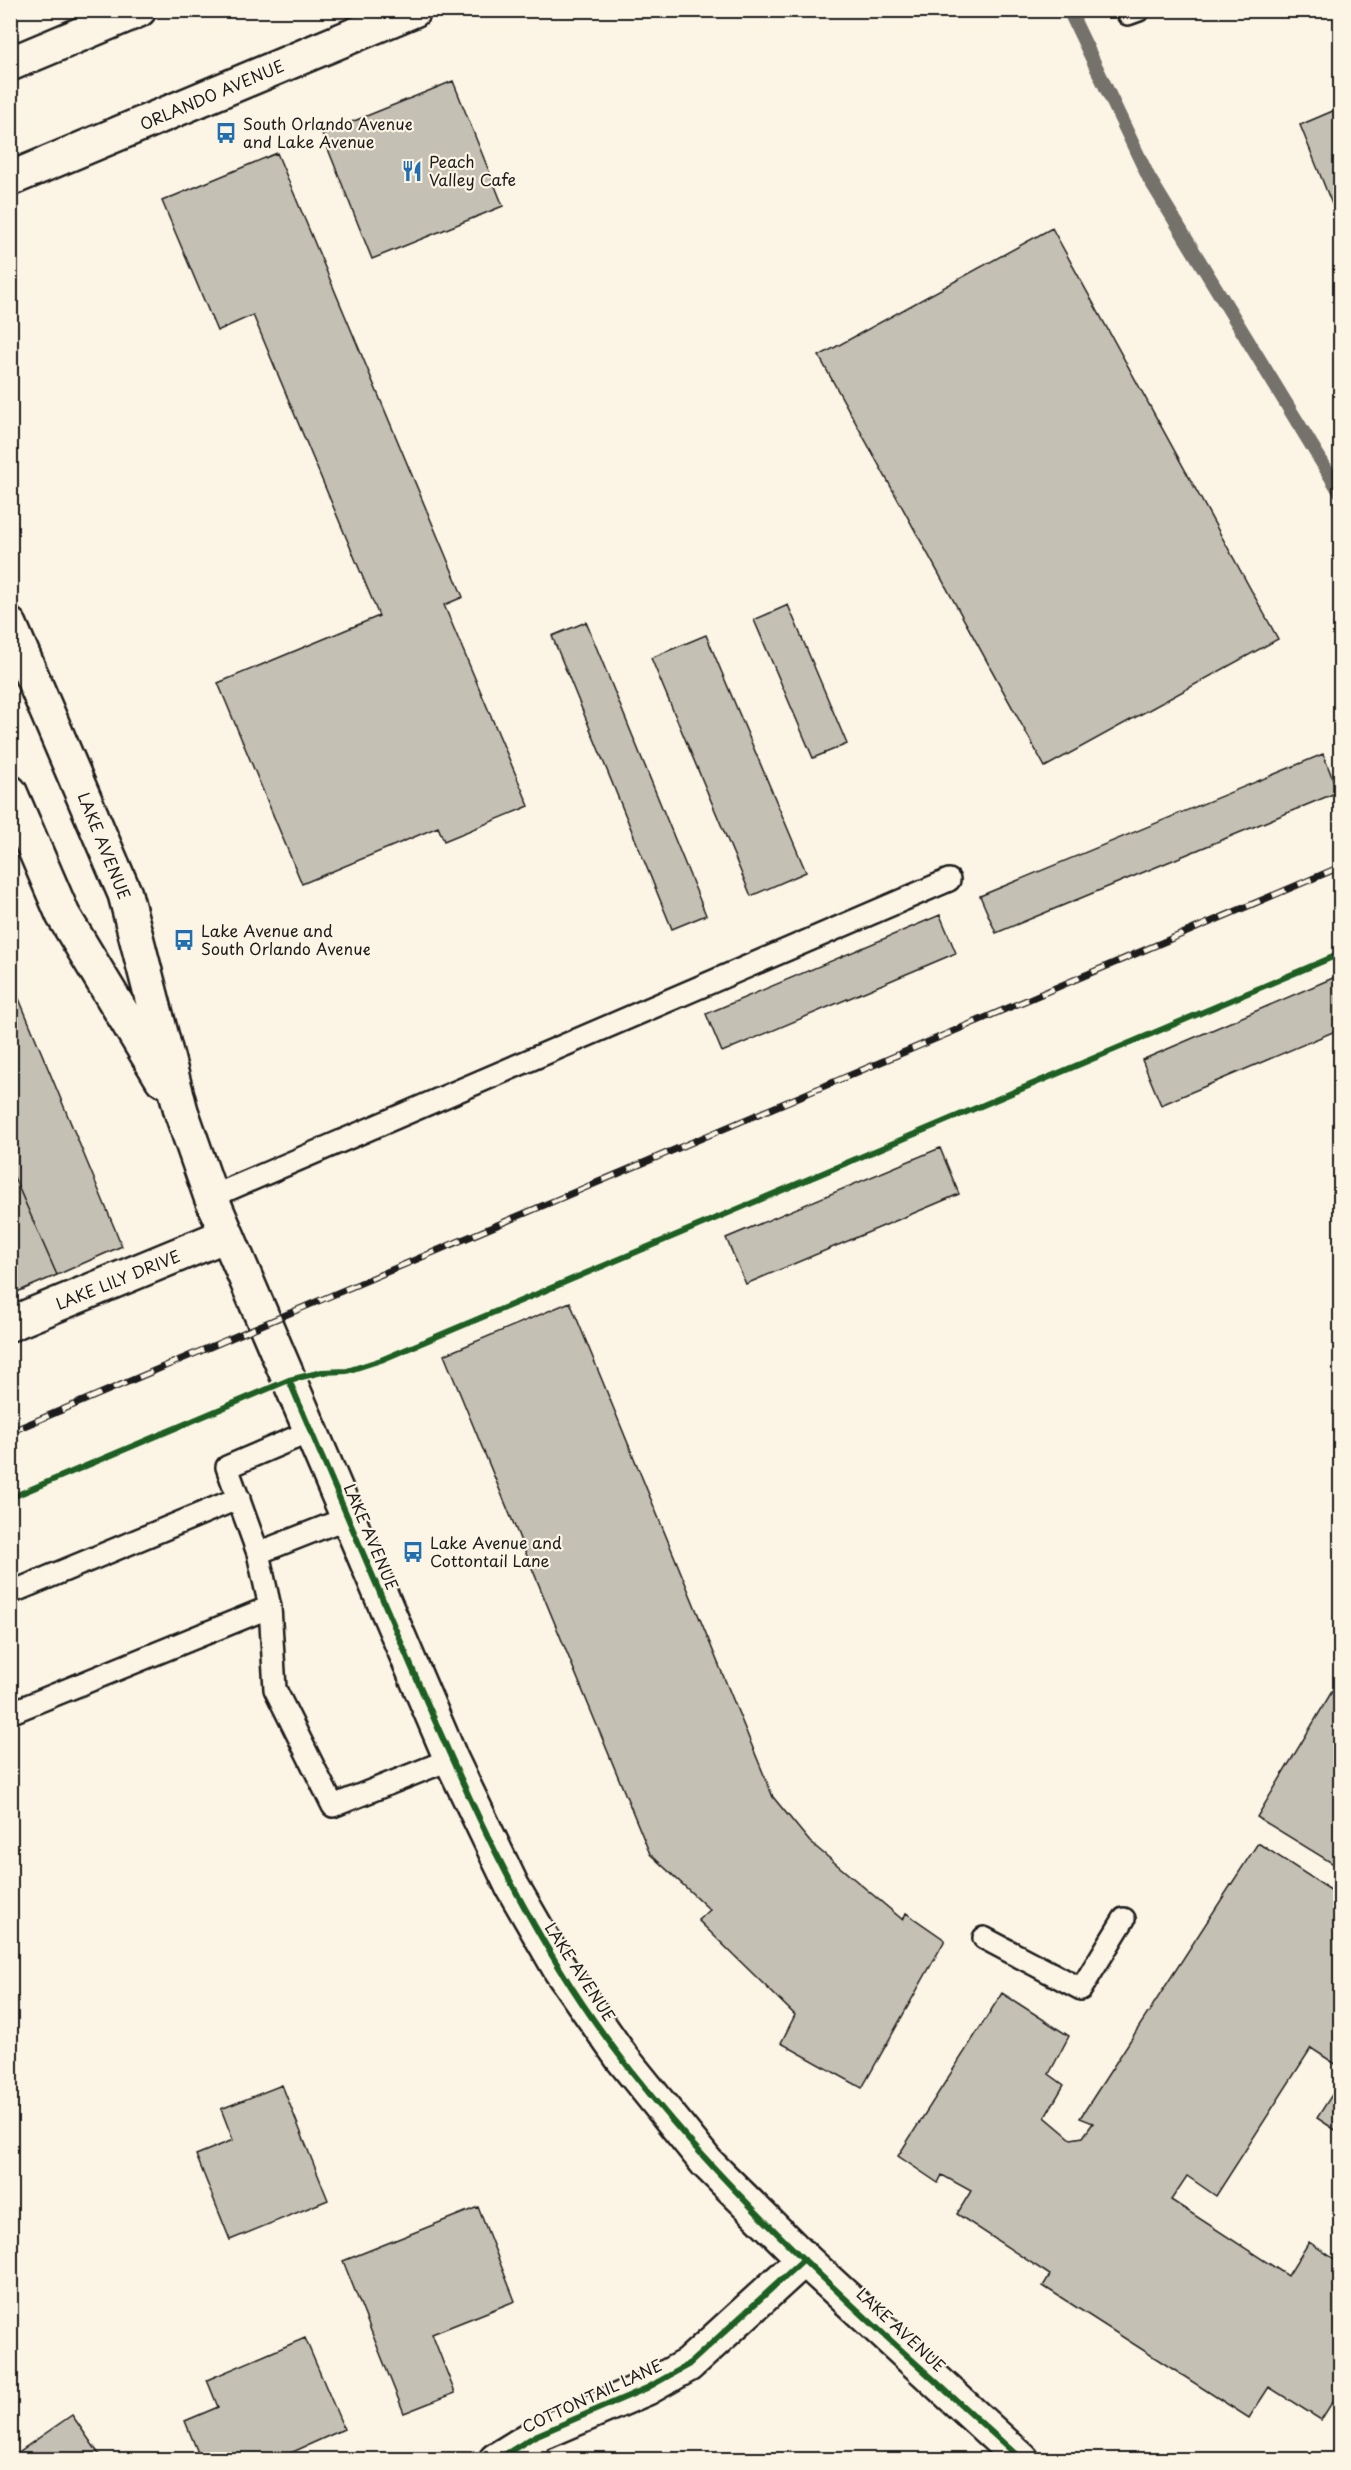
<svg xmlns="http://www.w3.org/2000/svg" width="1351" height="2470" font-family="'Playpen Sans',sans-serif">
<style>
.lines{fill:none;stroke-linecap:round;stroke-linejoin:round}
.stream{stroke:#75726c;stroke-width:14}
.building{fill:#c4c0b3;stroke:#1c1c1c;stroke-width:1.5}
.lane-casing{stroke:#1c1c1c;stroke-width:26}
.street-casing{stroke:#1c1c1c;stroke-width:38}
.secondary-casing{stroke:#1c1c1c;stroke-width:38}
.primary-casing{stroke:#1c1c1c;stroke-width:38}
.lane{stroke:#fcf5e5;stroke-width:21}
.street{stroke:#fcf5e5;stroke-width:33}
.secondary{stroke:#fcf5e5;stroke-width:33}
.primary{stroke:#fcf5e5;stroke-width:33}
.rail-casing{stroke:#1c1c1c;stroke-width:7}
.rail{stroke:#fcf5e5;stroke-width:4.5;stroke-dasharray:14;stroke-linecap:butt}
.cycleway-casing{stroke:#fcf5e5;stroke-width:10}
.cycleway{stroke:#1b5e20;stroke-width:6}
.labels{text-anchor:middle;stroke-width:4.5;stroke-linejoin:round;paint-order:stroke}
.street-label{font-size:16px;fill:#1c1c1c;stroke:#fcf5e5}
.poi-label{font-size:16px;fill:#1c1c1c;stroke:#fcf5e5;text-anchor:start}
</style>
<rect width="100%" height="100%" fill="#fcf5e5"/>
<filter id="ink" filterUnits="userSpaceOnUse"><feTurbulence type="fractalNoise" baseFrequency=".0167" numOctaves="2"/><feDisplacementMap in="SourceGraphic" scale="12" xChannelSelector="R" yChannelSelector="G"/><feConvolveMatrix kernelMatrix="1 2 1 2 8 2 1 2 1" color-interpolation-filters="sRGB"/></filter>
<g filter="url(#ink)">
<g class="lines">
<path class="stream" d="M1069,10L1149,178L1340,492"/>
</g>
<path class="building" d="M453,81L503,206L372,259L322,134Z
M1340,108V224L1300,125Z
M277,153L463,597L444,605L529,806L444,841L438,827L302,884L218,683L379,616L253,315L217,331L162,201Z
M1052,228L1278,639L1045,767L819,356Z
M788,605L847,744L813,758L754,620Z
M586,622L706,915L672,929L552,636Z
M706,635L806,872L751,896L651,658Z
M1323,754L1338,792L996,933L980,896Z
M940,915L956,953L722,1052L706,1014Z
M1340,975V1029L1161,1105L1142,1060Z
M10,977L122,1246L57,1275L10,1168Z
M940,1148L959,1194L746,1284L726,1238Z
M10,1168L57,1275L10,1295Z
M570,1302L773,1797L810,1842L903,1920L906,1913L945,1940L862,2088L781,2043L795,2015L698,1920L710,1910L650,1854L444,1355Z
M1340,1678V1868L1257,1817Z
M1258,1843L1340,1896V2067L1311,2048L1216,2196L1187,2176L1171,2200L1288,2276L1309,2242L1340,2263V2406L1333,2401L1321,2420L1269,2387L1249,2418L1043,2286L1050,2275L957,2214L971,2191L942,2175L938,2183L898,2156L1002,1993L1069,2036L1049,2074L1064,2085L1045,2117L1071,2139L1083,2137L1093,2123L1080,2118Z
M1340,2082V2133L1317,2118Z
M282,2085L328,2200L230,2240L196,2155L233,2140L221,2109Z
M478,2207L515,2301L432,2334L455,2393L404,2413L343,2261Z
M305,2338L344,2429L275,2460H201L185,2421L218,2407L207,2380Z
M72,2415L103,2460H10V2458Z"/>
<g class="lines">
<defs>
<path id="lane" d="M1128,14L1139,10
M211,1197L949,880
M311,1431L227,1467L258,1553L270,1607L275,1689L333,1806L451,1759
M258,1553L347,1518
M10,1593L239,1498
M10,1713L270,1607
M984,1938L1081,1989L1124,1919
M535,2436L537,2460"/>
<path id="street" d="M10,1324L226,1235
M496,2460L535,2436L647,2388L688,2365L804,2259"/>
<path id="secondary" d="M10,625L125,894L181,1111L211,1197L451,1759L512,1886L561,1971L622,2058L707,2163L804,2259L1022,2460
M10,792L63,915L162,1079"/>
<path id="primary" d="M10,64L139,10
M10,179L414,10"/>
</defs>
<use href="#lane" class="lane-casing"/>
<use href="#street" class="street-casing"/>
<use href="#secondary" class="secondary-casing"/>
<use href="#primary" class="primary-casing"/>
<use href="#lane" class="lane"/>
<use href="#street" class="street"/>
<use href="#secondary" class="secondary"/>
<use href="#primary" class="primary"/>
<defs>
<path id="rail" d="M10,1432L1340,867"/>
</defs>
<use href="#rail" class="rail-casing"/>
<use href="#rail" class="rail"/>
<defs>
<path id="cycleway" d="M289,1380C330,1476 371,1572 412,1668C465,1791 518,1912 595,2022C713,2190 872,2322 1022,2460
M10,1498L289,1380L322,1372L347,1371L381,1360L1340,954
M496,2460L535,2436L647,2388L688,2365L804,2259"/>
</defs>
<use href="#cycleway" class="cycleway-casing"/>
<use href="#cycleway" class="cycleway"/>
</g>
</g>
<defs>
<symbol id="bus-bare" viewBox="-9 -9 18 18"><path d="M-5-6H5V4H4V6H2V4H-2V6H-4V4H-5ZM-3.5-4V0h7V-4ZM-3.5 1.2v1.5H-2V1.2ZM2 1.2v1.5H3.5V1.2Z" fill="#1f6fb2" stroke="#fcf5e5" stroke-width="2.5" paint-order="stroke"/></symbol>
<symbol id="restaurant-bare" viewBox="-9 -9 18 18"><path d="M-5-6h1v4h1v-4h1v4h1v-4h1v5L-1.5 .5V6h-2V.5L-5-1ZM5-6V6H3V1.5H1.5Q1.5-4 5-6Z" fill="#1f6fb2" stroke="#fcf5e5" stroke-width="2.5" paint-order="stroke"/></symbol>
</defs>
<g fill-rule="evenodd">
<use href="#bus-bare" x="211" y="118" width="30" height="30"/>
<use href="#restaurant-bare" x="397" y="156" width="30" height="30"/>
<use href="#bus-bare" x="169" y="925" width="30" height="30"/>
<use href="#bus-bare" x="398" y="1537" width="30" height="30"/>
</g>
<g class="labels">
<g class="street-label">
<text transform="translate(212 95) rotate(-23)" y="6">ORLANDO AVENUE</text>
<text transform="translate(104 846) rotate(68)" y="6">LAKE AVENUE</text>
<text transform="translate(118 1280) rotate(-22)" y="6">LAKE LILY DRIVE</text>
<text transform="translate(371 1537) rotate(67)" y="6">LAKE AVENUE</text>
<text transform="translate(580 1972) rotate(57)" y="6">LAKE AVENUE</text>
<text transform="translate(901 2330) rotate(43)" y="6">LAKE AVENUE</text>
<text transform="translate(592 2396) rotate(-25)" y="6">COTTONTAIL LANE</text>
</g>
<g class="poi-label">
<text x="243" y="130">South Orlando Avenue<tspan x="243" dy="18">and Lake Avenue</tspan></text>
<text x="429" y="168">Peach<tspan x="429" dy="18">Valley Cafe</tspan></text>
<text x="201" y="937">Lake Avenue and<tspan x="201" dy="18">South Orlando Avenue</tspan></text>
<text x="430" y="1549">Lake Avenue and<tspan x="430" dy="18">Cottontail Lane</tspan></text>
</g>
</g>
<rect width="1351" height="2470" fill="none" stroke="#fcf5e5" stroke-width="36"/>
<rect x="18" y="18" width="1315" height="2434" fill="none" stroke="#1c1c1c" stroke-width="2" filter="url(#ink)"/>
</svg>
